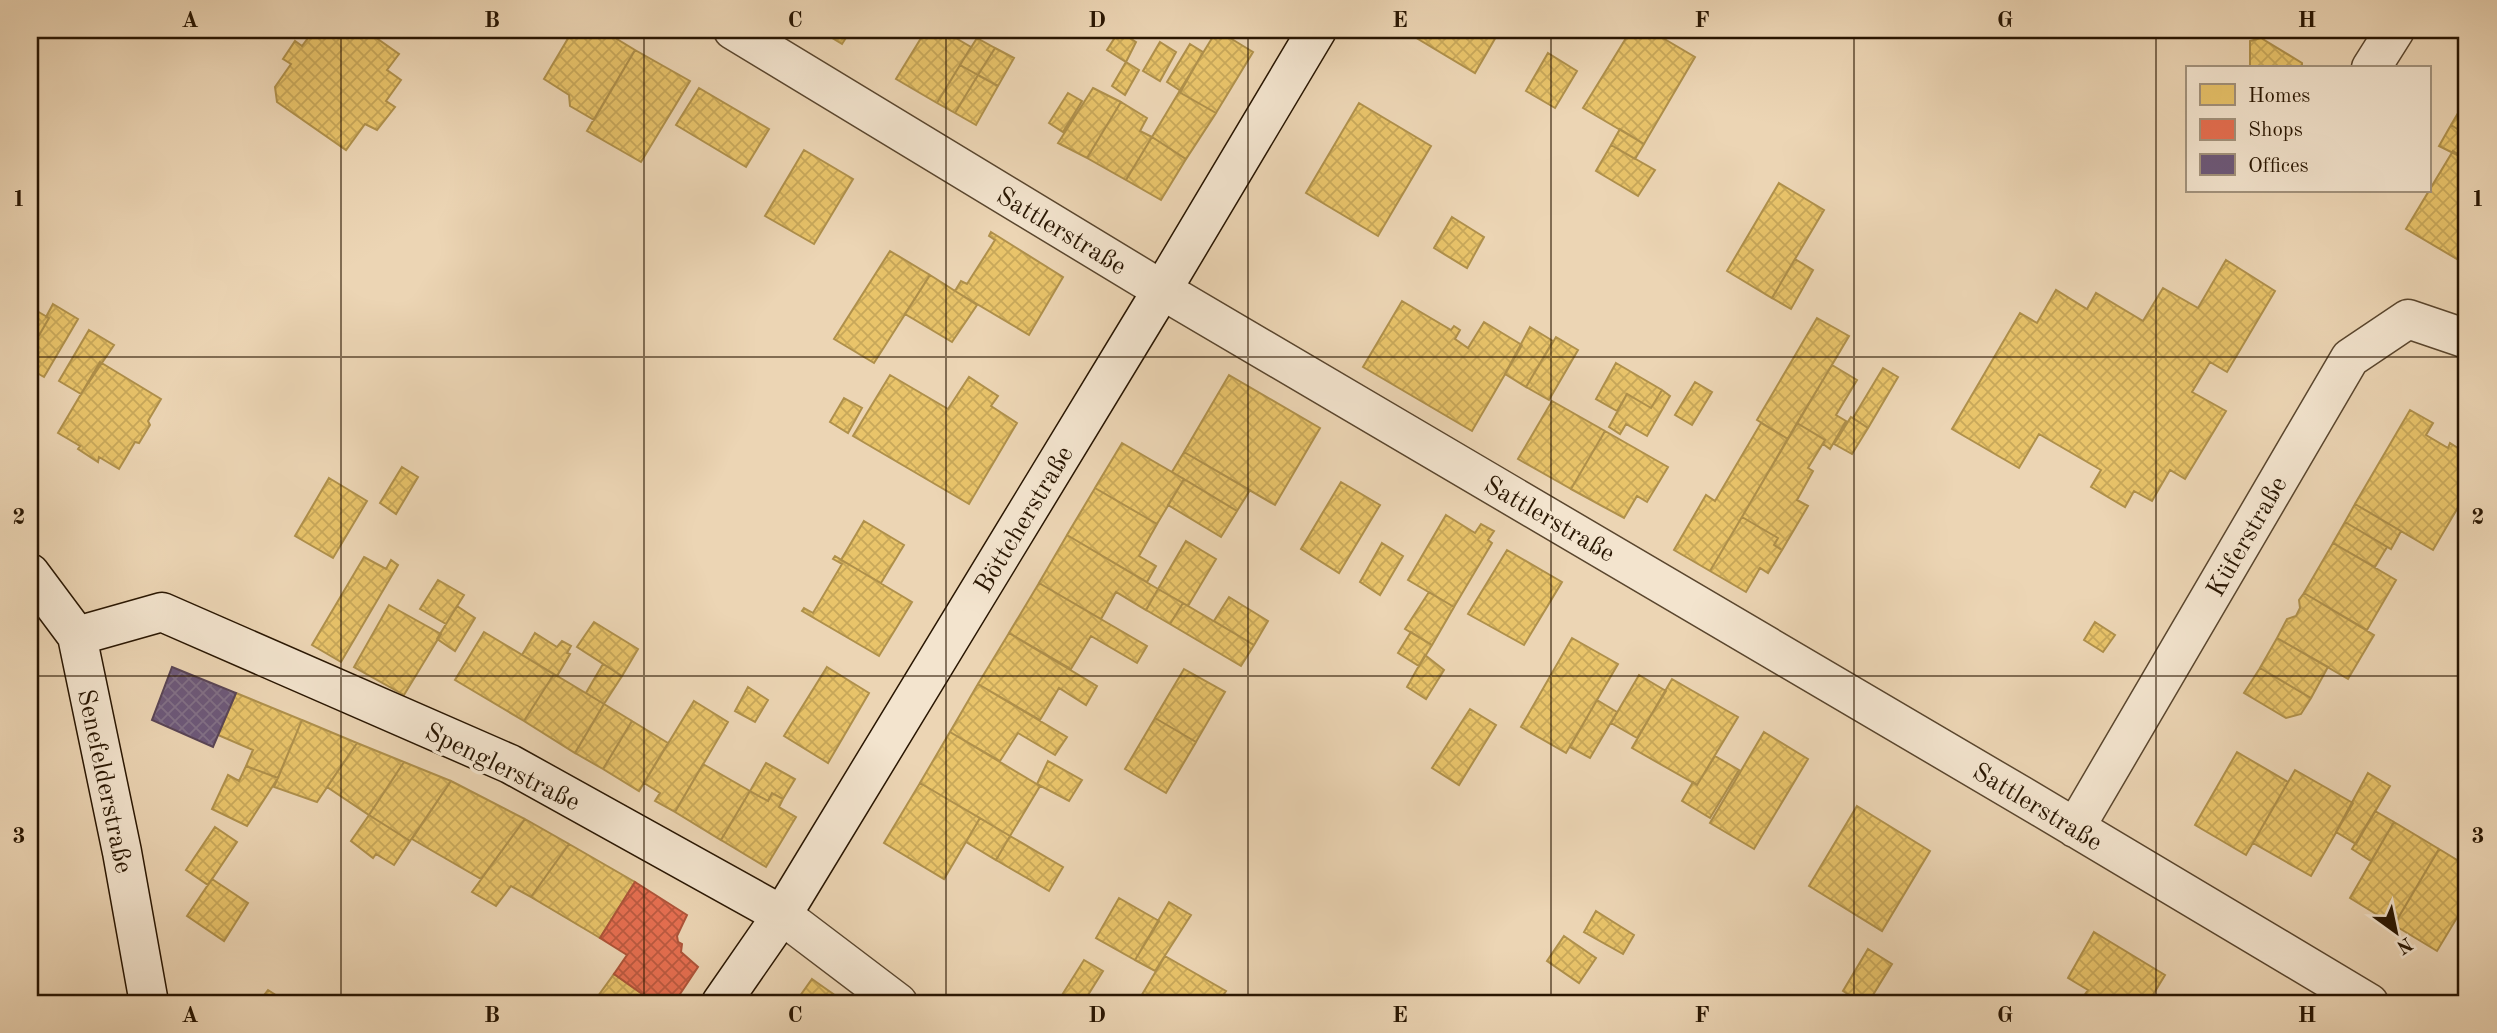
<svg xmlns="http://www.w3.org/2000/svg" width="2497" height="1033" font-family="'Old Standard TT',serif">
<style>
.homes{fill:url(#homes-cross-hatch);stroke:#af904b;stroke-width:2}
.shops{fill:url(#shops-cross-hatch);stroke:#ae5439;stroke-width:2}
.offices{fill:url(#offices-cross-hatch);stroke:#594556;stroke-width:2}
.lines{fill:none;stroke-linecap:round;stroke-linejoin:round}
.minor-casing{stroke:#5a462e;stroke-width:41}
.secondary-casing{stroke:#291602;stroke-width:41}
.minor{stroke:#f3e4ce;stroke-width:38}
.secondary{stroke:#f3e4ce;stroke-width:38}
.grid{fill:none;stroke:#291602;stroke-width:2;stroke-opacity:0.55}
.labels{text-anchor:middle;stroke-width:7;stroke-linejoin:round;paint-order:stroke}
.street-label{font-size:26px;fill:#291602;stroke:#f3e4ce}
.neatline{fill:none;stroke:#291602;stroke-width:2.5}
.grid-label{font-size:23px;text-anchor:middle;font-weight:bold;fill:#291602}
</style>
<defs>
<pattern id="homes-cross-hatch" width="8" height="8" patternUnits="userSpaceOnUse" patternTransform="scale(1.75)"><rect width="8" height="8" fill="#e9c46a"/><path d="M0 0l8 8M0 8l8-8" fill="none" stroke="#c8a85a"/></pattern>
<pattern id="shops-cross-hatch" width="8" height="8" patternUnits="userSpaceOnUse" patternTransform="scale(1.75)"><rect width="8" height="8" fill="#e76f51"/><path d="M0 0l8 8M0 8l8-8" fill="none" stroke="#bb5a41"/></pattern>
<pattern id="offices-cross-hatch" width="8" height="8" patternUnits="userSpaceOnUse" patternTransform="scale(1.75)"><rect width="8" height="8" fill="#6d597a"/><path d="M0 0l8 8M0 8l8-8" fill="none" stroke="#827188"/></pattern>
</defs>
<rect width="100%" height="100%" fill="#ecd5b4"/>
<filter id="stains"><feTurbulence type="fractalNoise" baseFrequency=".00286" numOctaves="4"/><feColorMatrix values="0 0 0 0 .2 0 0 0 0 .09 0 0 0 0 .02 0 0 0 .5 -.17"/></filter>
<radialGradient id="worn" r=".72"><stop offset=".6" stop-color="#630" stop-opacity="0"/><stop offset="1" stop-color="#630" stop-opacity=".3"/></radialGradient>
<path class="homes" d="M314,30H365L399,54L387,70L401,80L386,101L395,107L377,130L365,124L346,150L277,102L275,87L291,64L283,59L295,41L302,46Z
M573,30H602L635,50L594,120L570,106L569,95L544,79Z
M819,30H851L842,44Z
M926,30H942L971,47L937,103L896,79Z
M1217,30L1253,52L1216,113L1179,92Z
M1410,30H1500L1475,73L1408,33Z
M1611,30H1631L1626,38Z
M1631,30H1649L1695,57L1644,144L1583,108Z
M1119,31L1136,42L1126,62L1107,50Z
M977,38L995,48L978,75L960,65Z
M2261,38L2302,63V68H2250V41Z
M1160,42L1176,52L1160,81L1143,71Z
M1190,44L1203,52L1181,91L1167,82Z
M995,48L1014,58L998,86L978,75Z
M635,50L690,81L641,162L587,131Z
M1548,53L1577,71L1555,108L1526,91Z
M1126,62L1139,70L1125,95L1112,86Z
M960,65L978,75L955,113L937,103Z
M978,75L998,86L976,125L955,113Z
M699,88L769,129L746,167L676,125Z
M1093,88L1121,102L1087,158L1058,143Z
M1179,92L1216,113L1186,159L1152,137Z
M1068,93L1082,101L1063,132L1049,123Z
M2467,98V135L2451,125Z
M1121,102L1147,118L1140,131L1152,137L1126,180L1087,158Z
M1359,103L1431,146L1378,236L1306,193Z
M2451,125L2467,135V160L2439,146Z
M1620,129L1644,144L1635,159L1611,145Z
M1152,137L1186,159L1161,200L1126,180Z
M1611,145L1655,170L1638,196L1596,171Z
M804,150L853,179L814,244L765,216Z
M2453,151L2467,160V265L2406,229Z
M1779,183L1824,210L1772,298L1727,271Z
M1452,217L1484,237L1467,268L1434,248Z
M991,232L1063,277L1029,335L955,291L961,281L967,284L995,240L989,236Z
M890,251L930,275L874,363L834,339Z
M1795,259L1813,270L1791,309L1772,298Z
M2226,260L2275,291L2227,372L2210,362L2192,392L2226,411L2185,479L2170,470L2152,501L2134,491L2125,507L2091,487L2101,470L2039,434L2019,468L1952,429L2020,313L2037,323L2056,290L2087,309L2096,293L2143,321L2163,288L2198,308Z
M930,275L977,305L952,342L905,314Z
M1402,301L1451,330L1454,326L1460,330L1455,339L1468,348L1484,322L1522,345L1472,431L1363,367Z
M53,304L78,319L44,377L30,369V351L49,318L46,317Z
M30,307L49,318L30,351Z
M1817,318L1849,336L1788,439L1757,420Z
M1530,327L1553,341L1526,387L1505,374Z
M89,330L114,345L81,394L59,381Z
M1556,337L1578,350L1549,400L1526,387Z
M100,362L161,399L148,421L150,425L139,443L135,442L119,469L99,457L98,462L78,449L80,446L58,433Z
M1616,363L1662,390L1651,408L1627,394L1617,411L1596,399Z
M1832,365L1857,380L1836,415L1846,421L1830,449L1823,444L1825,440L1797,423Z
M1883,368L1898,377L1868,428L1853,418Z
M890,375L948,409L969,377L998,396L991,406L1017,423L969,504L853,436Z
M1229,375L1320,428L1275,505L1184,452Z
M1695,382L1712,392L1692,425L1675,415Z
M1662,390L1670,396L1647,436L1626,424L1620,434L1609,427L1627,394L1651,408Z
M844,398L862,408L848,433L830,422Z
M1552,401L1605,431L1571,489L1518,459Z
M2410,410L2433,423L2426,435L2448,448L2450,443L2467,454V492L2433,550L2355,504Z
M1851,417L1868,428L1852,454L1834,444Z
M1761,423L1788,439L1710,571L1674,550L1706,495L1715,501Z
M1797,423L1825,440L1808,468L1813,471L1797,500L1808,506L1782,550L1774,545L1778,538L1742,517Z
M1605,431L1668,467L1647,502L1637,496L1624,518L1571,489Z
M1122,443L1184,479L1157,524L1095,488Z
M1184,452L1250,490L1237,511L1172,472Z
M402,467L418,477L396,514L380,503Z
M329,478L367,501L333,558L295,536Z
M1184,479L1237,511L1221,537L1168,505Z
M1341,482L1380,505L1339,573L1301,549Z
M1095,488L1157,524L1139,556L1156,566L1147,582L1067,535Z
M2355,504L2401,531L2391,549L2345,522Z
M1446,515L1475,533L1481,524L1494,531L1488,540L1492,543L1454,607L1408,580Z
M1742,517L1778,538L1774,545L1782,550L1768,573L1760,568L1746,592L1710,571Z
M864,521L904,545L881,583L841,560Z
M2345,522L2387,547L2375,567L2333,543Z
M1067,535L1158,589L1146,610L1116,592L1101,619L1039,583Z
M1186,541L1216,559L1188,606L1158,589Z
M1382,543L1403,556L1380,595L1360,582Z
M2333,543L2396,580L2367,630L2304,593Z
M1507,550L1562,582L1524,645L1468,614Z
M835,556L912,602L879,656L802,611L804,608L813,613L842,564L833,559Z
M364,557L386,569L391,560L398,565L341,662L312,645Z
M438,580L464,595L446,624L420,609Z
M1039,583L1147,646L1137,663L1091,636L1071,669L1009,633Z
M1158,589L1183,603L1170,624L1146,610Z
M1429,592L1454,607L1432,645L1405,629Z
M2304,593L2374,635L2348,679L2277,638L2287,619L2296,616L2300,608L2299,600Z
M1229,597L1268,621L1254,645L1214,621Z
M1183,603L1254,645L1241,666L1170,624Z
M389,605L441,634L404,695L354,667Z
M457,606L475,618L455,651L437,639Z
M594,622L638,649L622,676L577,647Z
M2095,622L2115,635L2103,652L2084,640Z
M484,632L554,674L524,721L455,680Z
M1411,632L1432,645L1419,666L1398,653Z
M535,633L557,647L562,641L571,646L567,653L570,654L557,676L522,655Z
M1009,633L1097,686L1086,705L1059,688L1040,720L978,684Z
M1572,638L1618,664L1566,753L1521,727Z
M2277,638L2328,667L2311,698L2260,668Z
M1425,655L1444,670L1426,699L1407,687Z
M603,664L622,676L604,704L586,693Z
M827,667L869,693L828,763L784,736Z
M2260,668L2311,698L2301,714L2286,718L2244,693Z
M1184,669L1225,692L1196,742L1155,718Z
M554,674L604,704L575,753L524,721Z
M1639,675L1666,691L1637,738L1611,723Z
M1672,679L1738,717L1697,785L1632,748Z
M978,684L1067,737L1055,755L1018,733L1000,761L950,732Z
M748,687L768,700L755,722L735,711Z
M236,693L302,720L278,778L246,766L253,750L218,735Z
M1597,700L1617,712L1590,758L1570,747Z
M694,701L728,722L675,812L655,801L660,793L644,783Z
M604,704L632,721L603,769L575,753Z
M1470,709L1496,725L1459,785L1432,768Z
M1155,718L1196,742L1166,793L1125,769Z
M302,720L357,743L317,802L274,787Z
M632,721L668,743L639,791L603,769Z
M950,732L1040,786L1010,836L920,783Z
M1764,732L1808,759L1754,849L1710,823Z
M357,743L404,762L369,815L327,787Z
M2237,752L2288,782L2246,855L2195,825Z
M1715,756L1739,770L1710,818L1682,801L1693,782L1697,785Z
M1048,761L1082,780L1069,801L1037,784Z
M404,762L451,781L410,841L369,815Z
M766,763L795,779L783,799L772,793L768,801L750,791Z
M703,764L750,791L721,840L675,812Z
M246,766L278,778L247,826L212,809L228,775L239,781Z
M2295,770L2353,803L2311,876L2253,843Z
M2368,773L2390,786L2356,844L2336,832Z
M451,781L525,819L481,879L412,839Z
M920,783L980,818L944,879L884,843Z
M750,791L768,801L772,793L783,799L779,807L796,817L766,867L721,840Z
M1857,806L1930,851L1882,931L1809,886Z
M2375,811L2394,822L2371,861L2352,849Z
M369,815L410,841L394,865L376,854L373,858L351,841Z
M980,818L1010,836L996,860L966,842Z
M525,819L569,844L531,897L511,886L496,906L472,892Z
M2394,822L2439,849L2394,925L2350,898Z
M215,827L237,842L208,885L186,870Z
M1010,836L1063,867L1049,891L996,860Z
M569,844L635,882L600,938L531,897Z
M2439,849L2467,866V901L2437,951L2394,925Z
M212,879L248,903L224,941L187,916Z
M1119,898L1159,921L1135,960L1096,938Z
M1169,902L1191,915L1155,971L1135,960Z
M1596,911L1634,935L1623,954L1584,932Z
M2094,932L2165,975L2148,1003H2079L2088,990L2068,978Z
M1564,936L1596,958L1579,983L1547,961Z
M1868,949L1892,964L1868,1003H1862L1843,991Z
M1165,956L1226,991L1218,1003H1137Z
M1084,960L1103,971L1083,1003H1057Z
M614,974L655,1003H593Z
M812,979L846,1003H795Z
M268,990L288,1003H258Z"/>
<path class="shops" d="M635,882L687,915L677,936L678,942L682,944L681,952L698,967L674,1003H655L614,974L627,955L600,938Z"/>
<path class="offices" d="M172,667L236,693L213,747L152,720Z"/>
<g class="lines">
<defs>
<path id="minor" d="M733,30L1162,290L2022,796L2369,1003
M2371,68L2395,30
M2075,828L2350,358L2408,319L2467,339
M782,915L898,1003"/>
<path id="secondary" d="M30,573L77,636L122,852L149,1003
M77,636L162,612L510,764L782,915
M721,1003L782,915L1162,290L1317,30"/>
</defs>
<use href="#minor" class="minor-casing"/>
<use href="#secondary" class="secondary-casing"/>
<use href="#minor" class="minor"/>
<use href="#secondary" class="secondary"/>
</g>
<path class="grid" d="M341,30V1003M644,30V1003M946,30V1003M1248,30V1003M1551,30V1003M1854,30V1003M2156,30V1003M30,357H2467M30,676H2467"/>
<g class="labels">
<g class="street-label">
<text transform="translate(1062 230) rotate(31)" y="9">Sattlerstraße</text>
<text transform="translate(1550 518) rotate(30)" y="9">Sattlerstraße</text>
<text transform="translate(1023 519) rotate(-59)" y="9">Böttcherstraße</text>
<text transform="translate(2246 536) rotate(-60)" y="9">Küferstraße</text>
<text transform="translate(503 766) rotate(26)" y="9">Spenglerstraße</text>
<text transform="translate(106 781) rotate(78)" y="9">Senefelderstraße</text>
<text transform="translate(2038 806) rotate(31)" y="9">Sattlerstraße</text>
</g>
</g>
<rect width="2497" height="1033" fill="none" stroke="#ecd5b4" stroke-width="77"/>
<rect x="2186" y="66" width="245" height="126" fill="#f3e4ce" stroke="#a2927c" stroke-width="2"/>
<rect x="2200" y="84" width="35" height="21" fill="#e9c46a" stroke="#a2927c" stroke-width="2"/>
<text x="2248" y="102" font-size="21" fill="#291602">Homes</text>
<rect x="2200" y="119" width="35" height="21" fill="#e76f51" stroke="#a2927c" stroke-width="2"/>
<text x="2248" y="136" font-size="21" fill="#291602">Shops</text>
<rect x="2200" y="154" width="35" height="21" fill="#6d597a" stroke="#a2927c" stroke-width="2"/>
<text x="2248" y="172" font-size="21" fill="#291602">Offices</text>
<g transform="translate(2396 932) rotate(147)" stroke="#f3e4ce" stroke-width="5" paint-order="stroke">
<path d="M0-5L12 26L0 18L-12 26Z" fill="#291602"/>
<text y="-10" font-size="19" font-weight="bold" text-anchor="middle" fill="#291602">N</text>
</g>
<rect x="38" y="38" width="2420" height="957" class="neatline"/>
<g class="grid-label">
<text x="190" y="27">A</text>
<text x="492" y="27">B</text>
<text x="795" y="27">C</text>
<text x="1097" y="27">D</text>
<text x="1400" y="27">E</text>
<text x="1702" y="27">F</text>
<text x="2005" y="27">G</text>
<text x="2307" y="27">H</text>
<text x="19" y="206">1</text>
<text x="2478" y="206">1</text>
<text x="19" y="524">2</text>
<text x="2478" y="524">2</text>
<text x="19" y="843">3</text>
<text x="2478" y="843">3</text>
<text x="190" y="1022">A</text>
<text x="492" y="1022">B</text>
<text x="795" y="1022">C</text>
<text x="1097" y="1022">D</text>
<text x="1400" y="1022">E</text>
<text x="1702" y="1022">F</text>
<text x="2005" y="1022">G</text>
<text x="2307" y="1022">H</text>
</g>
<rect width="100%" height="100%" filter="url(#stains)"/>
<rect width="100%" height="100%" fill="url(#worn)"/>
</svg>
